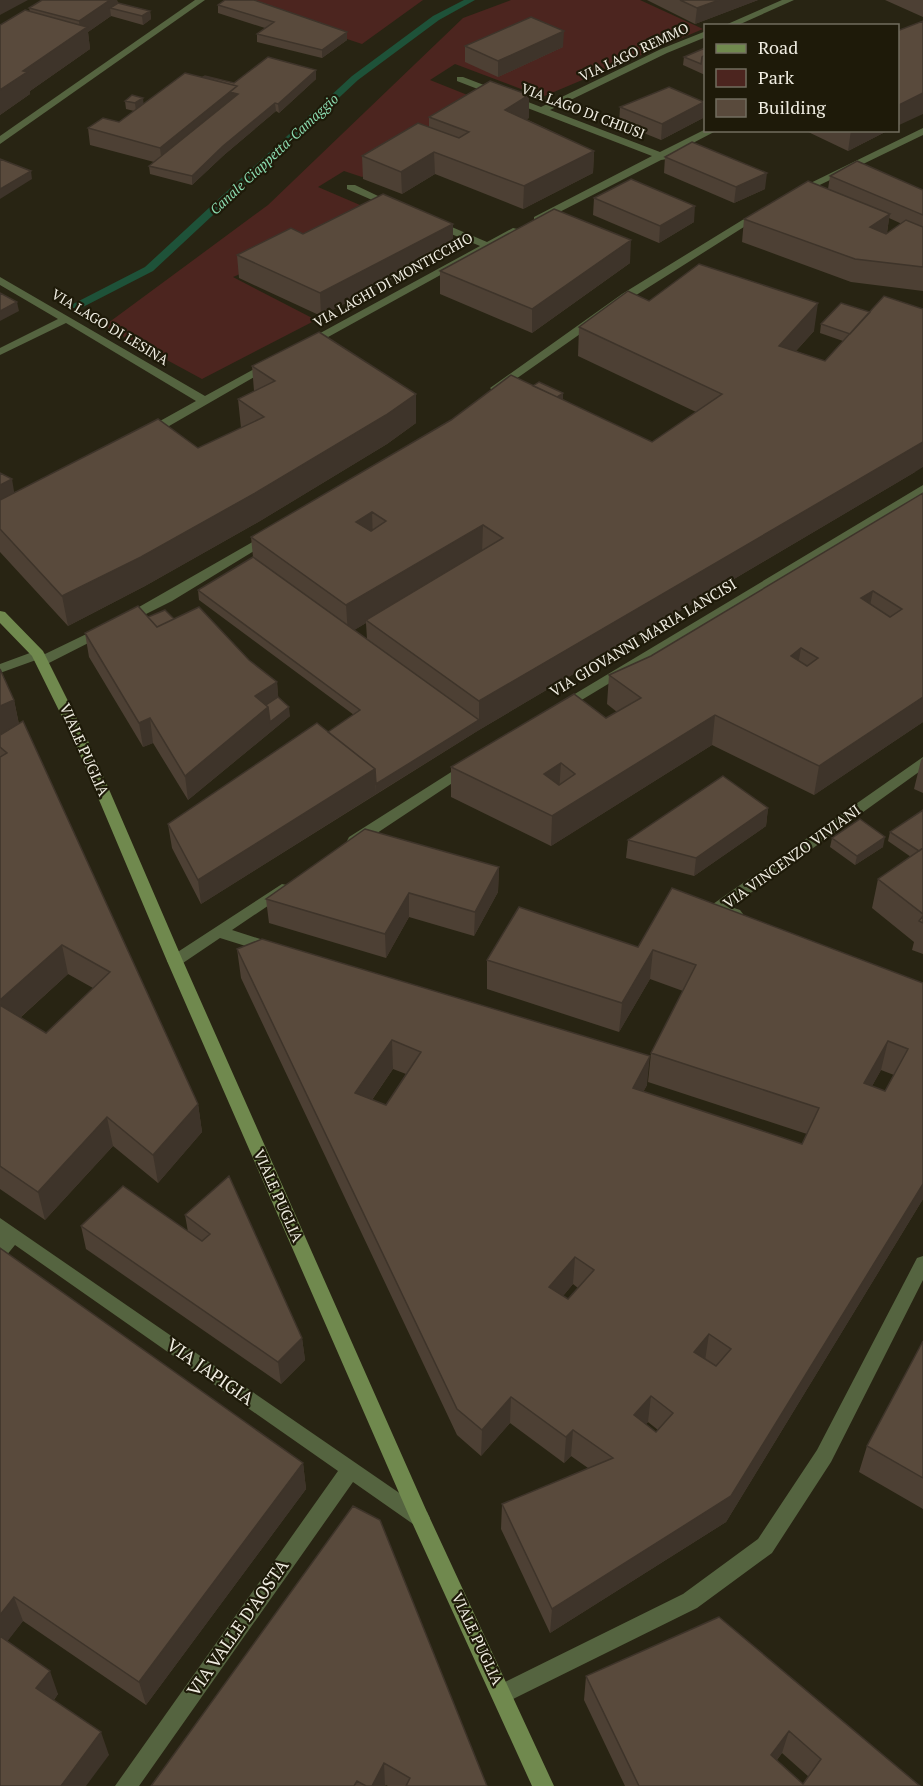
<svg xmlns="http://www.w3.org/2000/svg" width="923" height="1786" font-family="'PT Serif',serif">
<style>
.green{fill:#4c251f}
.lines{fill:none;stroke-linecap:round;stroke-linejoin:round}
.stream{fill:#1e5239;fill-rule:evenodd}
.minor{fill:#556440;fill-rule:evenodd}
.tertiary{fill:#556440;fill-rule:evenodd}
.secondary{fill:#70894e;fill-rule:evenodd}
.wall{fill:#4d4034;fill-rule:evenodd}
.shaded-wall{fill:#3e342a}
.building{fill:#594a3c;stroke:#3e342a;stroke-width:1.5;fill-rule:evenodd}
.labels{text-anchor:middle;stroke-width:4.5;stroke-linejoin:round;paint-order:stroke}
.far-street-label{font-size:14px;fill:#efece1;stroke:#1e1a09}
.far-water-label{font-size:14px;font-style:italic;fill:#8adbb0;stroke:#1e1a09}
.street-label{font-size:15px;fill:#efece1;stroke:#1e1a09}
.near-street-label{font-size:18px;fill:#efece1;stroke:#1e1a09}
</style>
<rect width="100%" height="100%" fill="#282413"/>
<path class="green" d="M230,0H423L362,44Z
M511,0H640L703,29L542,97L455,64L430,80L485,102L362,177L344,171L318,187L381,214L233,277L316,320L202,379L104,326L268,205L463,18Z"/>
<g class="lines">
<path class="stream" d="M464,0H475L439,20L358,80L153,271L81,308H73V304L145,267L352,76L433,16Z"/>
<path class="minor" d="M782,0H794L736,26H723Z
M706,31V37L667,53L550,110L660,152L706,129L716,130L714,132L668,156L667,159L661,160L542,221H534V217L652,156L457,81V77H463L541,107L661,49Z
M923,128V135L799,195L790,193Z
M347,185H355L397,205L388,207L347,189Z
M757,211L766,213L630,299L500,390H492L490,388L622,294Z
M432,222H440L487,242L513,228L522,230L310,347H302V343L480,246L432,226Z
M0,277L205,396L265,363L269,362L275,365L150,437H142V431L196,401L66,323L0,355V348L58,319L0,285Z
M923,485V494L565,710L560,712L553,707Z
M268,533L274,537L272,540L172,601L130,622L125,623L118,619Z
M103,626L110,630L108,633L47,664H37L36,660L0,673V664L38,650L45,654Z
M923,757V769L731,907L740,910L743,914L740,918L735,920L713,912L710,908L713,904Z
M467,762L472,764L474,767L472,770L359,845H349L347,841L349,837Z
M282,884L287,885L289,889L287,893L232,930L276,944L279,948L276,952L271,954L220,938L180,965H170L167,961L170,957Z
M0,1218L427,1512L430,1518L427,1524L420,1527L413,1524L353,1482L139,1786H115L338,1471L15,1245L6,1256L0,1258Z
M923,1256V1280L831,1462L772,1553L697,1608L509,1701L502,1704L495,1701L492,1694L495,1687L683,1594L758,1539L817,1450L917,1258Z"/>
<path class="tertiary" d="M195,0H205L0,144V136Z"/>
<path class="secondary" d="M0,611L5,612L43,651L89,743L183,961L427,1512L554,1786H532L410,1518L167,961L75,743L32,656L0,623Z"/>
</g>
<path class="wall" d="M117,0L118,3L150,11L151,19L143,25L111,16L88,32L90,49L30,91V94L0,115V25L30,12L29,8Z
M647,0H758L695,24Z
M885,0H923V17Z
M218,5L347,40L322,58L257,42V34L265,28L218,13Z
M705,36V75L683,65L684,57L704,48Z
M465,46L563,47L498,77L465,62Z
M316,70V79L279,113L276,111L224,155L192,185L150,174L149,166L154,162L90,145L88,128L119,122L134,111L126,109L125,101L143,104L203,77L234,83Z
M620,107L703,118L661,140L619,123Z
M429,117L529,118L526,119L594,151L593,173L523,209L435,174L402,194L363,179L362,156L429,127Z
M804,130H889L848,151Z
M665,157L765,189L734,203L664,173Z
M830,176L923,190V291L851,282L742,242L744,219L828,189ZM889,218L902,224L887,234Z
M594,198L694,222L659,243L593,215Z
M453,224V247L321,316L239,278L237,255L303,234Z
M630,263L532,333L440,294V271Z
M649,301L814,331L796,351L825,361L843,341L820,333L821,324L841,303L915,472L479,730L201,904L172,848L168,824L328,732L354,715L199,600L198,590L253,557L251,537L563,400L652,442L696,412L578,356L579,327ZM366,623L367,639L354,630Z
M252,366L416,423L387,444L260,521L145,586L68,626L0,552V473L14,492L198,448L241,428L238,399L254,391Z
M923,493V722L814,795L712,745L551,846L451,797V767L606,718L617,712L607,704L609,675L651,656Z
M148,617L174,619L249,660L277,682L278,697L290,716L188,800L153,743L143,747L89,657L85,633Z
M0,669L14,700L19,724L198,1104L202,1132L158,1183L113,1146L45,1220L0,1189ZM68,974L93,988L46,1033L20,1018Z
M923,758V793L914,789L921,760Z
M768,808L766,826L694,876L626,858L628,840Z
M923,811V954L912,950L914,942L872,908L878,879L911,857L888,841L890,832Z
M832,838L883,847L855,865L830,847Z
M499,867L498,892L474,936L409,917L386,958L269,923L266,899Z
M638,947L923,983V1199L726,1522L550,1633L501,1529L502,1504L588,1468L571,1456L564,1463L510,1423L481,1456L457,1435L241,978L237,949L647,1085L643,1092L802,1144L807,1134L648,1082L651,1053L683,991L650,979L619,1032L487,989V960ZM393,1069L406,1074L386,1105L372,1100ZM881,1070L894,1075L885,1091L872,1086ZM573,1284L578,1288L568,1299L563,1296ZM648,1422L658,1430L656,1432L646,1424Z
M229,1176L302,1338L305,1360L281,1384L86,1249L81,1226L188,1232L185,1215Z
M0,1248L303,1463L306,1489L146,1705L23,1621L7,1641L58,1694L54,1700L109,1755L0,1786Z
M923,1341V1509L859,1472L867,1446Z
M353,1506L487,1786H388L386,1785L385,1786H151Z
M719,1617L920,1786H625L584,1700L586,1676ZM782,1753L809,1777L803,1784L777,1760Z"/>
<path class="shaded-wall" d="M0,0H28L0,15Z
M110,0H117L119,10L110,8L111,16L88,32L90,49L30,91V94L0,115V90L23,71L80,32L79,21Z
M719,0H758L695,24L697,8Z
M150,11L151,19L143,25L142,16Z
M564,31L563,47L498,77V61Z
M347,32V40L322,58V50Z
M316,70V79L279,113L278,104Z
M237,86L238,102L162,164L160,148Z
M923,93V114L897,126V106Z
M529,95V118L504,132L505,110Z
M143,98L144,107L136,112L135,103Z
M704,102L703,118L661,140L662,124Z
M275,103L276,111L224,155L192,185V176L223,146Z
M851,130H889L848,151Z
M594,151L593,173L523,209L524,186Z
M434,152L435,174L402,194L401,172Z
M31,171L32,179L0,199V189Z
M767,173L765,189L734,203L736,187Z
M695,206L694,222L659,243L660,226Z
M890,214L886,237L870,227Z
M453,224V247L321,316L320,293Z
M631,240L630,263L532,333V309Z
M17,302L19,311L0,321V311Z
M818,303L814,331L775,374L779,346Z
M563,393V403L541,409Z
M416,394V423L387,444L260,521L145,586L68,626L62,596Z
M923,442V467L915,472L479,730L376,794V784L479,720V701Z
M12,479L15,497L0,504V485Z
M372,512L373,541L356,522Z
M483,525L482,554L366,620V623L348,634L346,605Z
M873,591L867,620L861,598Z
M801,648L796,677L791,656Z
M277,682L279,706L289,707L290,716L188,800L185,776L255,696Z
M923,697V722L814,795L819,766Z
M14,700L20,730L0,738V706Z
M715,715L712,745L551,846L552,816Z
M150,718L153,743L143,747L139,723Z
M561,763L559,793L544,774Z
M375,769L376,794L201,904L198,880Z
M768,808L766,826L694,876L696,858Z
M885,837L883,847L855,865L857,856Z
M499,867L498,892L474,936L475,912Z
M409,893V917L386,958L385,934Z
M62,945L68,974L4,1032L0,1016V1000Z
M653,950L650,979L619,1032L622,1003Z
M392,1040L393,1069L357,1121L355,1093Z
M888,1041L881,1070L858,1111L864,1083Z
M650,1056L647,1085L630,1117L633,1088Z
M198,1104L202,1132L158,1183L153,1155Z
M107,1117L113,1146L45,1220L38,1192Z
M923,1184V1199L726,1522L550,1633L552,1609Z
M575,1257L573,1284L548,1314L549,1287Z
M709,1334L705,1361L694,1352Z
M302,1338L305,1360L281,1384L278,1362Z
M651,1396L648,1422L631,1441L634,1415Z
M511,1397L510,1423L481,1456L482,1430Z
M573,1430L571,1456L564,1463L566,1437Z
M303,1463L306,1489L146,1705L139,1682Z
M14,1597L23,1621L0,1651V1615Z
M50,1671L58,1694L45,1711L36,1688Z
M789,1731L782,1753L764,1777L771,1755Z
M101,1732L109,1755L86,1786H61Z
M384,1763L385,1786H372Z"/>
<path class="building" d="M42,0H110L79,21L29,8Z
M225,0H254L347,32L322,50L257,34L274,22L218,5Z
M680,0H719L697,8Z
M118,3L150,11L142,16L110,8Z
M25,10L87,27L23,71L27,72L0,90V25Z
M531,17L564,31L498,61L465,46Z
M923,21V93L897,106V31Z
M705,48V55L702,57L701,64L684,57Z
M268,57L316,70L278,104L275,103L223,146L192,176L149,166L238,94L230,92L237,86L203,77L205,76L234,83Z
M185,73L237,86L160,148L88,128L103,118L119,122Z
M490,81L529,95L505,110L594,151L524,186L434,152L401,172L362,156L418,123L459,138L469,132L429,117Z
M669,87L704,102L662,124L620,107Z
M132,95L143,98L135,103L125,101Z
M692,142L767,173L736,187L665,157Z
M0,159L31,171L0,189Z
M857,161L923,190V215L830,176Z
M631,179L695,206L660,226L594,198Z
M808,181L890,214L870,227L886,234L906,220L923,227V267L855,259L744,219Z
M383,194L453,224L320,293L237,255L291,228L303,234Z
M554,209L631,240L532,309L440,271Z
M699,264L818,303L779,346L825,361L884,296L923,309V442L479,701L366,620L503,538L483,525L346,605L251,537L451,420L511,375L652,442L722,394L579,327L628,291L649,301ZM372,512L386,521L371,531L356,522Z
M0,293L17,302L0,311Z
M841,303L870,312L850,334L821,324Z
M319,332L416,394L386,415L257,492L141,557L62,596L0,529V500L158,419L198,448L264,417L238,399L275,381L252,366Z
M539,382L563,393L557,397L533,386Z
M0,473L12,479L0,485Z
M923,493V697L819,766L715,715L552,816L451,767L574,694L606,718L641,698L609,675L651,656ZM873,591L902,609L890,617L861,598ZM801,648L818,658L807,666L791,656ZM561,763L575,774L559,785L544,774Z
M253,557L479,720L376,784L375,769L328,732L360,710L198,590Z
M138,606L157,627L199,607L249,660L277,682L255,696L268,707L185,776L150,718L139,723L85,633Z
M165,610L174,619L157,627L148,617Z
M0,669L14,700L0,706Z
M278,697L289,707L270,722L268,707L266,705Z
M23,721L198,1104L153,1155L107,1117L38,1192L0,1166V1005L46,1033L110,972L62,945L0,1000V757L7,753L0,747V735Z
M317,723L375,769L198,880L168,824Z
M723,776L768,808L696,858L628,840Z
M923,810V848L919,851L890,832Z
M860,819L885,837L857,856L832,838Z
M365,829L499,867L475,912L409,893L385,934L266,899Z
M923,848V914L878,879Z
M672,888L923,983V1184L731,1496L552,1609L502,1504L613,1458L573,1430L566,1437L511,1397L482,1430L457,1409L237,949L262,939L650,1056L633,1088L802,1144L819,1108L651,1053L696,965L653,950L622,1003L487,960L519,907L638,947ZM392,1040L421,1052L386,1105L355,1093ZM888,1041L908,1049L885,1091L864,1083ZM575,1257L594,1270L568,1299L549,1287ZM709,1334L731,1349L716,1366L694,1352ZM651,1396L673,1413L656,1432L634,1415Z
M923,916V923L919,921Z
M229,1176L302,1338L278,1362L81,1226L123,1186L202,1241L210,1234L185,1215Z
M0,1248L303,1463L139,1682L14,1597L0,1615Z
M923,1341V1478L867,1446Z
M353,1506L380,1520L487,1786H406L410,1778L384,1763L372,1786H366L357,1781L354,1786H151Z
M719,1617L920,1786H639L586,1676ZM789,1731L821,1759L803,1784L771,1755Z
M0,1636L50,1671L36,1688L101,1732L61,1786H0Z"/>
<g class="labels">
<g class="far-street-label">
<text transform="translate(634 52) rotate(-25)" y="5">VIA LAGO REMMO</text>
<text transform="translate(583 111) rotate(21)" y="5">VIA LAGO DI CHIUSI</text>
<text transform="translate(393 280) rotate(-29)" y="5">VIA LAGHI DI MONTICCHIO</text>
<text transform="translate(110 327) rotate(31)" y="5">VIA LAGO DI LESINA</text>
</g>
<g class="far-water-label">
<text transform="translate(274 154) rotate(-43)" y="5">Canale Ciappetta-Camaggio</text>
</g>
<g class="street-label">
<text transform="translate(643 638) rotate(-31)" y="5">VIA GIOVANNI MARIA LANCISI</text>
<text transform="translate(84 750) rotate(66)" y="5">VIALE PUGLIA</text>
<text transform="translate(792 857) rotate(-36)" y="5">VIA VINCENZO VIVIANI</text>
<text transform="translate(278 1196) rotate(66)" y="5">VIALE PUGLIA</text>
<text transform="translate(477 1639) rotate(65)" y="5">VIALE PUGLIA</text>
</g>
<g class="near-street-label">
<text transform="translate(210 1372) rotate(35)" y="6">VIA JAPIGIA</text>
<text transform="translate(238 1628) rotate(-55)" y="6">VIA VALLE D'AOSTA</text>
</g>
</g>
<rect x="704" y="24" width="195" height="108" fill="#1e1a09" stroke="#726e5f" stroke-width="1.5"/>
<rect x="716" y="44" width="30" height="9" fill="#70894e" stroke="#726e5f" stroke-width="1.5"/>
<text x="758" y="54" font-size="18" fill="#efece1">Road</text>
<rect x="716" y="69" width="30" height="18" fill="#4c251f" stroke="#726e5f" stroke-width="1.5"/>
<text x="758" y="84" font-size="18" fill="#efece1">Park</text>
<rect x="716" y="99" width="30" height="18" fill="#594a3c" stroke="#726e5f" stroke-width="1.5"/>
<text x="758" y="114" font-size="18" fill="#efece1">Building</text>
</svg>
